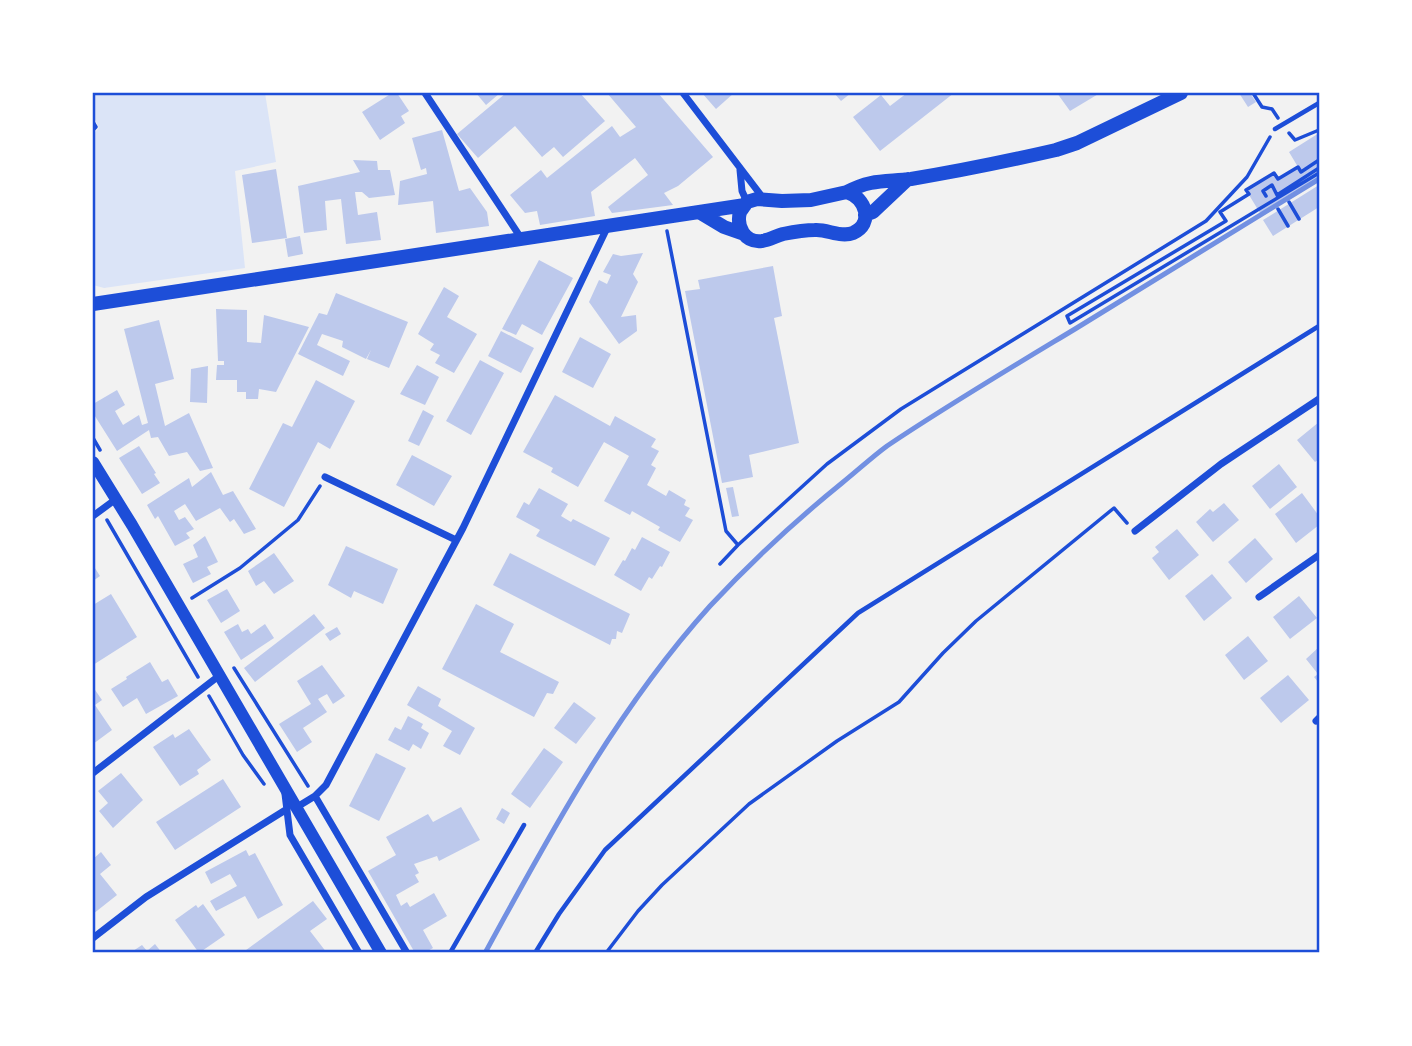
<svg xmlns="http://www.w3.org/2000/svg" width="1412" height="1046" font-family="'Titillium Web',sans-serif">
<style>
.green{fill:#dbe4f7}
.building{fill:#bdc9ec}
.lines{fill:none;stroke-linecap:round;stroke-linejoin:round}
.path{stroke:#1d4ed8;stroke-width:3.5}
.service{stroke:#1d4ed8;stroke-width:4.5}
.minor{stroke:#1d4ed8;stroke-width:7}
.secondary{stroke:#1d4ed8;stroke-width:12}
.primary{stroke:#1d4ed8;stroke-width:14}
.rail{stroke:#7290e2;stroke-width:5}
.neatline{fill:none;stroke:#1d4ed8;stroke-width:2.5}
</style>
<rect width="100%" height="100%" fill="#f2f2f2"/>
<path class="green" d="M93,93H265L276,162L235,171L245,268L104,288L93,285V134L99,128L93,115Z"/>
<path class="building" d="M392,93H397L409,111L401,116L405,123L380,140L362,112Z
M476,93H500L486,105Z
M506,93H580L605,121L563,157L554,147L542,157L515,126L478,158L457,134Z
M607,93H658L713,157L678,186L664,193L673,205L612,213L608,207L648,175L635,158L591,192L595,216L540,225L537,211L525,213L510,195L541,170L547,178L612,126L620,137L636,127Z
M702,93H734L716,109Z
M834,93H851L841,101Z
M907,93H954L880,151L853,117L881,95L890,106Z
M1057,93H1100L1070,111Z
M1239,93H1250L1256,102L1248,107Z
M442,130L459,191L470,188L487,212L489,226L436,233L433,201L398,205L400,181L427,174L426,168L421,170L412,138Z
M1319,133V176L1260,213L1246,190L1274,173L1278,179L1298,167L1289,152Z
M353,160L377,161L378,170H390L395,195L369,198L362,192H355L358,215L377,212L381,240L346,244L341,199L325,201L327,230L304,233L298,186L360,172Z
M276,169L287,238L252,243L242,175Z
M1319,185V207L1273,236L1263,220Z
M300,236L303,254L288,257L285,239Z
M643,253L633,274L638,282L621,317L636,315L637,331L619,344L589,302L599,280L607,284L611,275L603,272L613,254L621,256Z
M539,260L573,278L542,335L522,324L516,335L502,329Z
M773,266L782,316L774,318L799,443L749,455L753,477L722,483L685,291L700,289L698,280Z
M444,287L459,296L447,317L477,334L454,373L435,363L440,355L430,350L434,344L418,334Z
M336,293L408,322L389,368L367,359L371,350L366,359L342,347L343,341L322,334L317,345L350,361L343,376L298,354L319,313L327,315Z
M216,309L247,310V342L261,343L264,315L309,327L276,392L259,389L258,399H246V392H237V380H216L217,365H224V361H218Z
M159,320L174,379L155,384L165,426L189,413L213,468L200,471L187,452L169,456L158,437L151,438L149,430L117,451L93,413V404L117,390L125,405L115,411L123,425L139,415L142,425L148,423L124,329Z
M501,331L534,348L521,373L488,356Z
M580,337L611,354L593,388L562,372Z
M480,360L504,373L471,435L446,421Z
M417,365L439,377L425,405L400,394Z
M208,366L207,403L190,402L191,369Z
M316,380L355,401L330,449L318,442L284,507L249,489L283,423L292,427Z
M555,395L610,426L615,416L656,439L651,447L659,451L651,465L656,468L647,485L666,496L669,490L686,500L684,505L690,508L685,516L693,520L680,542L658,530L660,527L632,511L630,515L604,501L629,456L604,442L578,487L551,472L553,468L523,452Z
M423,410L434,416L419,446L408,441Z
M1319,422V459L1315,462L1297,440Z
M139,446L156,473L154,474L160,483L142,494L119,458Z
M412,455L452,476L434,506L396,485Z
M1279,464L1297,487L1270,509L1252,486Z
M211,472L223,495L233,491L256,529L244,534L234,519L230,522L220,508L196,521L185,504L174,511L179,520L185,517L194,529L186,533L190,538L175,546L158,516L155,519L147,505L189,478L192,487Z
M733,487L739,516L732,517L726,488Z
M539,488L568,504L561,516L571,522L573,519L610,538L595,566L536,536L540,530L516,517L524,502L529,505Z
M1302,493L1319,516V525L1296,543L1275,514Z
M1224,503L1239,520L1213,542L1196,522L1210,509L1213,512Z
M1177,529L1199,555L1169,580L1152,558L1159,552L1155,547Z
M205,536L218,562L207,567L211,574L193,583L183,564L198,557L193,545Z
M642,537L670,552L662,567L660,566L652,579L649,577L641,591L614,575L623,560L625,561L632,548L635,550Z
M1255,538L1273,559L1246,583L1228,562Z
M346,546L398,569L383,604L354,591L351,598L328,585Z
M274,553L294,581L274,594L264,581L256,586L248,571Z
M510,553L630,614L622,633L617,631L616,639H612L610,645L493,585Z
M93,565L100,576L93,581Z
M1212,574L1232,598L1204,621L1185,596Z
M227,589L240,611L221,623L207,600Z
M111,594L137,637L93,665V605Z
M1299,596L1317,618L1290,639L1273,617Z
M476,604L514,624L500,652L559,682L553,694L547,693L534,717L442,669Z
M314,614L325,628L255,682L244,668Z
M238,624L242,632L248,629L251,634L265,624L274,638L241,660L224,632Z
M337,627L341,634L330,641L325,634Z
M1248,636L1268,661L1244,680L1225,655Z
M1319,647V683L1314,677L1318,674L1306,659Z
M150,662L162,682L168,679L178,696L146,714L137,698L123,707L111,689L127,679L126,677Z
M322,665L345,696L333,704L327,694L318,699L327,712L303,728L312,742L297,752L279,724L311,704L297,681Z
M1288,675L1309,700L1281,723L1260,698Z
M418,686L441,699L438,706L475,728L460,755L443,746L452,731L407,705Z
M93,687L102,700L95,705L112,730L93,744Z
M574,702L596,718L576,744L554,728Z
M408,716L423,724L421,728L429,733L421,749L413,744L409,751L388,740L395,727L401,730Z
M189,729L211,760L197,770L199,774L180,786L153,747L173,734L175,738Z
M544,748L563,762L530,808L511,794Z
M376,753L406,768L379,821L349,806Z
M121,773L143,800L113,828L99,811L108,803L98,791Z
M223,779L241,807L175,850L156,822Z
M461,807L480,840L439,861L437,856L414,864L419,873L415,875L419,882L396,895L401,906L407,902L410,907L434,893L447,916L423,930L433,948L424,953H415L368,871L396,855L386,837L428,814L433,822Z
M502,808L510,813L504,824L496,819Z
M246,850L249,856L255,853L283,905L258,919L245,896L216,911L210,901L237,886L230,874L211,884L205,872Z
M101,852L111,865L100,874L117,895L93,914V859Z
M313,901L327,919L310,931L327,953H242Z
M203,904L225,935L199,953L175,920L196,905L198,908Z
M155,944L162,953H130L142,945L147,951Z"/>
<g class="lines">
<path class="path" d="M1253,93L1262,107L1272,109L1278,118
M93,122L96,127L93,130
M1289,133L1295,140L1319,130
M1319,160L1301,172L1298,167L1278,179L1274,173L1246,190L1249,194L1220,212L1226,221L1067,316L1070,323L1319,173
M1277,195L1319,168
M1266,196L1263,191L1272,185L1278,197
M1289,202L1299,219
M1278,209L1288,226
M667,231L726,531L738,545
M93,438L100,450
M107,520L198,677
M720,564L738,545L827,464L901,409L1206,221L1247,177L1270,137
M192,598L240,568L298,520L320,486
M234,668L308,786
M209,696L243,755L264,784
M606,953L638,911L662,885L749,804L837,741L899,702L943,653L976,621L1114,508L1127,523"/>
<path class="service" d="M1275,129L1319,103
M450,953L524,825
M535,953L559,914L605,850L858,613L1319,326"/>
<path class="minor" d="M425,93L521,238
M683,93L763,198
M740,170L742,191L747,202
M325,477L456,540
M93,516L116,499
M1135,531L1221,464L1319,399
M1259,597L1319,555
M1316,721L1319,718
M93,773L220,675
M285,794L290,835L359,953
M315,796L407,953
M297,807L315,796L326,785L463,528L607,228
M93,938L146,897L287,809"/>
<path class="secondary" d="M93,462L132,525L381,953"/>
<path class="primary" d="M847,192C871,179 885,182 911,179C959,171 1008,161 1056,150L1077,143L1181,93
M847,192C866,198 874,224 853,233C841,238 827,229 815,230C804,230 793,232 783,234C776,236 769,240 762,241C745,243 736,227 740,212L747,202L757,199L782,201L811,200Z
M699,212L724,227L744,234
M865,215L873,212L908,179
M93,304L745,205"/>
<path class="rail" d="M485,953C551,832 617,709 710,606C751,562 795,521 842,483C857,471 872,457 887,446C948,405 1012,367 1075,329C1157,279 1238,229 1319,179"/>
</g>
<rect width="1412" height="1046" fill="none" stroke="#ffffff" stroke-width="189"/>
<rect x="94" y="94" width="1224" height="857" class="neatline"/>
</svg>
